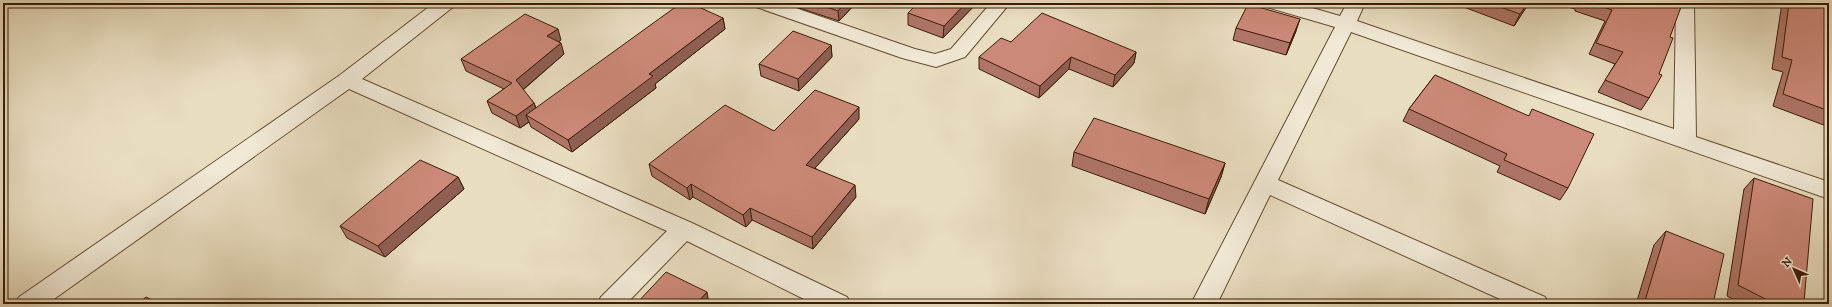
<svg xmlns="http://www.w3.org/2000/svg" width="1832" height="307" font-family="'IM FELL DW Pica',serif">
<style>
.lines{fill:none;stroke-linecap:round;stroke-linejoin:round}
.minor-casing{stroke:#664c33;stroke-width:2}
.minor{fill:#f1e9d6;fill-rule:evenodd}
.wall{fill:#af7567;stroke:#3a1c04}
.shaded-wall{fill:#8f5f54;stroke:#3a1c04}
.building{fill:#cc8878;stroke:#3a1c04}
</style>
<rect width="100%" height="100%" fill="#e9ddc0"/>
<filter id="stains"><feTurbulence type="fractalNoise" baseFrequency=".005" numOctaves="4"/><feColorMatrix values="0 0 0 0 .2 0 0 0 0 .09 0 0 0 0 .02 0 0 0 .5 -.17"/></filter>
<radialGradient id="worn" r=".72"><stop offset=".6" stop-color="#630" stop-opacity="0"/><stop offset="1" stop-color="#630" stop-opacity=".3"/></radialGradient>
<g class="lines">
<defs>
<path id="minor" d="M434,3H455L453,7L362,79L692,223L847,297L851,304H814L687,241L626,304H597L601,297L667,231L349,89L47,304H15L19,297L340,75Z
M754,3H781L915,49L935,54L951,49L991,3H1010L965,57L936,67L902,58L756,7Z
M1265,3H1295L1340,16L1347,3H1365L1357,21L1674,129L1676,3H1694L1696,137L1829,182V199L1351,32L1278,180L1545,297L1549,304H1511L1270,195L1217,304H1191L1335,27L1267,7Z"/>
</defs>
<use href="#minor" class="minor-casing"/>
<use href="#minor" class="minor"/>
</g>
<path class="wall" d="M784,3H856L839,21Z
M977,3L943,38L908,25V13Z
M1453,3H1529L1514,26Z
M1555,3H1681L1649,98L1641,110L1598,92L1615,64L1589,54L1605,21L1575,11V9Z
M1782,3H1829V127L1773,106L1783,72L1772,69Z
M723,18L725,29L655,84L656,88L572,152L531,127L529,122L520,128L492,113L487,101L504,89L466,71L461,59L561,40L559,42L564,54L523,90L534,103L536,108Z
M1236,28L1296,31L1286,55L1233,40Z
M1011,42L1136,52L1134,63L1113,87L1069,69L1039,98L979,69V57Z
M831,45L832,57L799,91L761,76L759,64Z
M1435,75L1568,188L1560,200L1497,172L1500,166L1403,121L1409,109Z
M859,119L815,168L856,197L813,249L752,220L746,227L693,197L690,200L652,176L649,164L774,131Z
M1074,152L1225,163L1221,177L1205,214L1072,166Z
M458,177L464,189L385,257L347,238L340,226Z
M1754,178L1803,304H1742L1727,296L1744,189Z
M1666,231L1713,304H1636L1654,245Z"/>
<path class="shaded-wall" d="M845,3H856L839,21L838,11Z
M966,3H977L943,38L944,26Z
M1528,3H1529L1514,26L1520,14Z
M723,18L725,29L655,84L656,88L572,152L568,140L649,74Z
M1300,19L1296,31L1286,55L1290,43Z
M558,29L561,40L551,48L547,36Z
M561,43L564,54L520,92L516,80Z
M831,45L832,57L799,91L798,79Z
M1136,52L1134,63L1113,87L1115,75Z
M1071,57L1069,69L1039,98L1040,86Z
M534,103L538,115H526L529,122L520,128L516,116Z
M859,107V119L807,177L806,165Z
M1225,163L1221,177L1205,214L1209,199Z
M3,170L6,173L3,174Z
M458,177L464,189L385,257L378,246Z
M691,184L693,197L690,200L687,188Z
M855,185L856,197L813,249L812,237Z
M750,208L752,220L746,227L743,215Z
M707,292L709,304H696Z"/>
<path class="building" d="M681,3H690L723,18L649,74L653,76L568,140L526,115Z
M815,3H845L838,11Z
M918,3H966L944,26L908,13Z
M1489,3H1528L1520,14Z
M1592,3H1681V7L1670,37L1673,38L1659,74L1662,75L1649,98L1605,80L1623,52L1596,43L1612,10Z
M1789,3H1829V111L1783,94L1792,60L1782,57Z
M1248,4L1300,19L1290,43L1236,28Z
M1042,13L1136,52L1115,75L1071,57L1040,86L979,57L1001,38L1011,42Z
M525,14L558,29L547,36L561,43L516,80L534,103L516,116L487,101L512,83L461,59Z
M793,31L831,45L798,79L759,64Z
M1435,75L1529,116L1532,109L1594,134L1568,188L1504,160L1507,154L1409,109Z
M815,90L859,107L806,165L855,185L812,237L750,208L743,215L691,184L687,188L649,164L725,105L774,131Z
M1094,118L1225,163L1209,199L1074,152Z
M420,160L458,177L378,246L340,226Z
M1754,178L1813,199L1804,302L1803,304H1775L1738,285Z
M1666,231L1724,254L1713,304H1644Z
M666,272L707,292L696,304H636Z
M146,297L160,304H138Z"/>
<rect width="1832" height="307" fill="none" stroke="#e9ddc0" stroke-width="16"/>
<rect x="4" y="4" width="1824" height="299" fill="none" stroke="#3a1c04" stroke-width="2"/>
<rect x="8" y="8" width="1816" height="291" fill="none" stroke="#3a1c04"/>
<g transform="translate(1794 269) rotate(315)" stroke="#f1e9d6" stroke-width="3" paint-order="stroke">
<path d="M0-3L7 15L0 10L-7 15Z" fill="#3a1c04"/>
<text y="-6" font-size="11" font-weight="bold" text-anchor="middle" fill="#3a1c04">N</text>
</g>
<rect width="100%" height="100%" filter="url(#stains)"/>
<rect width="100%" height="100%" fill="url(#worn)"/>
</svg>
